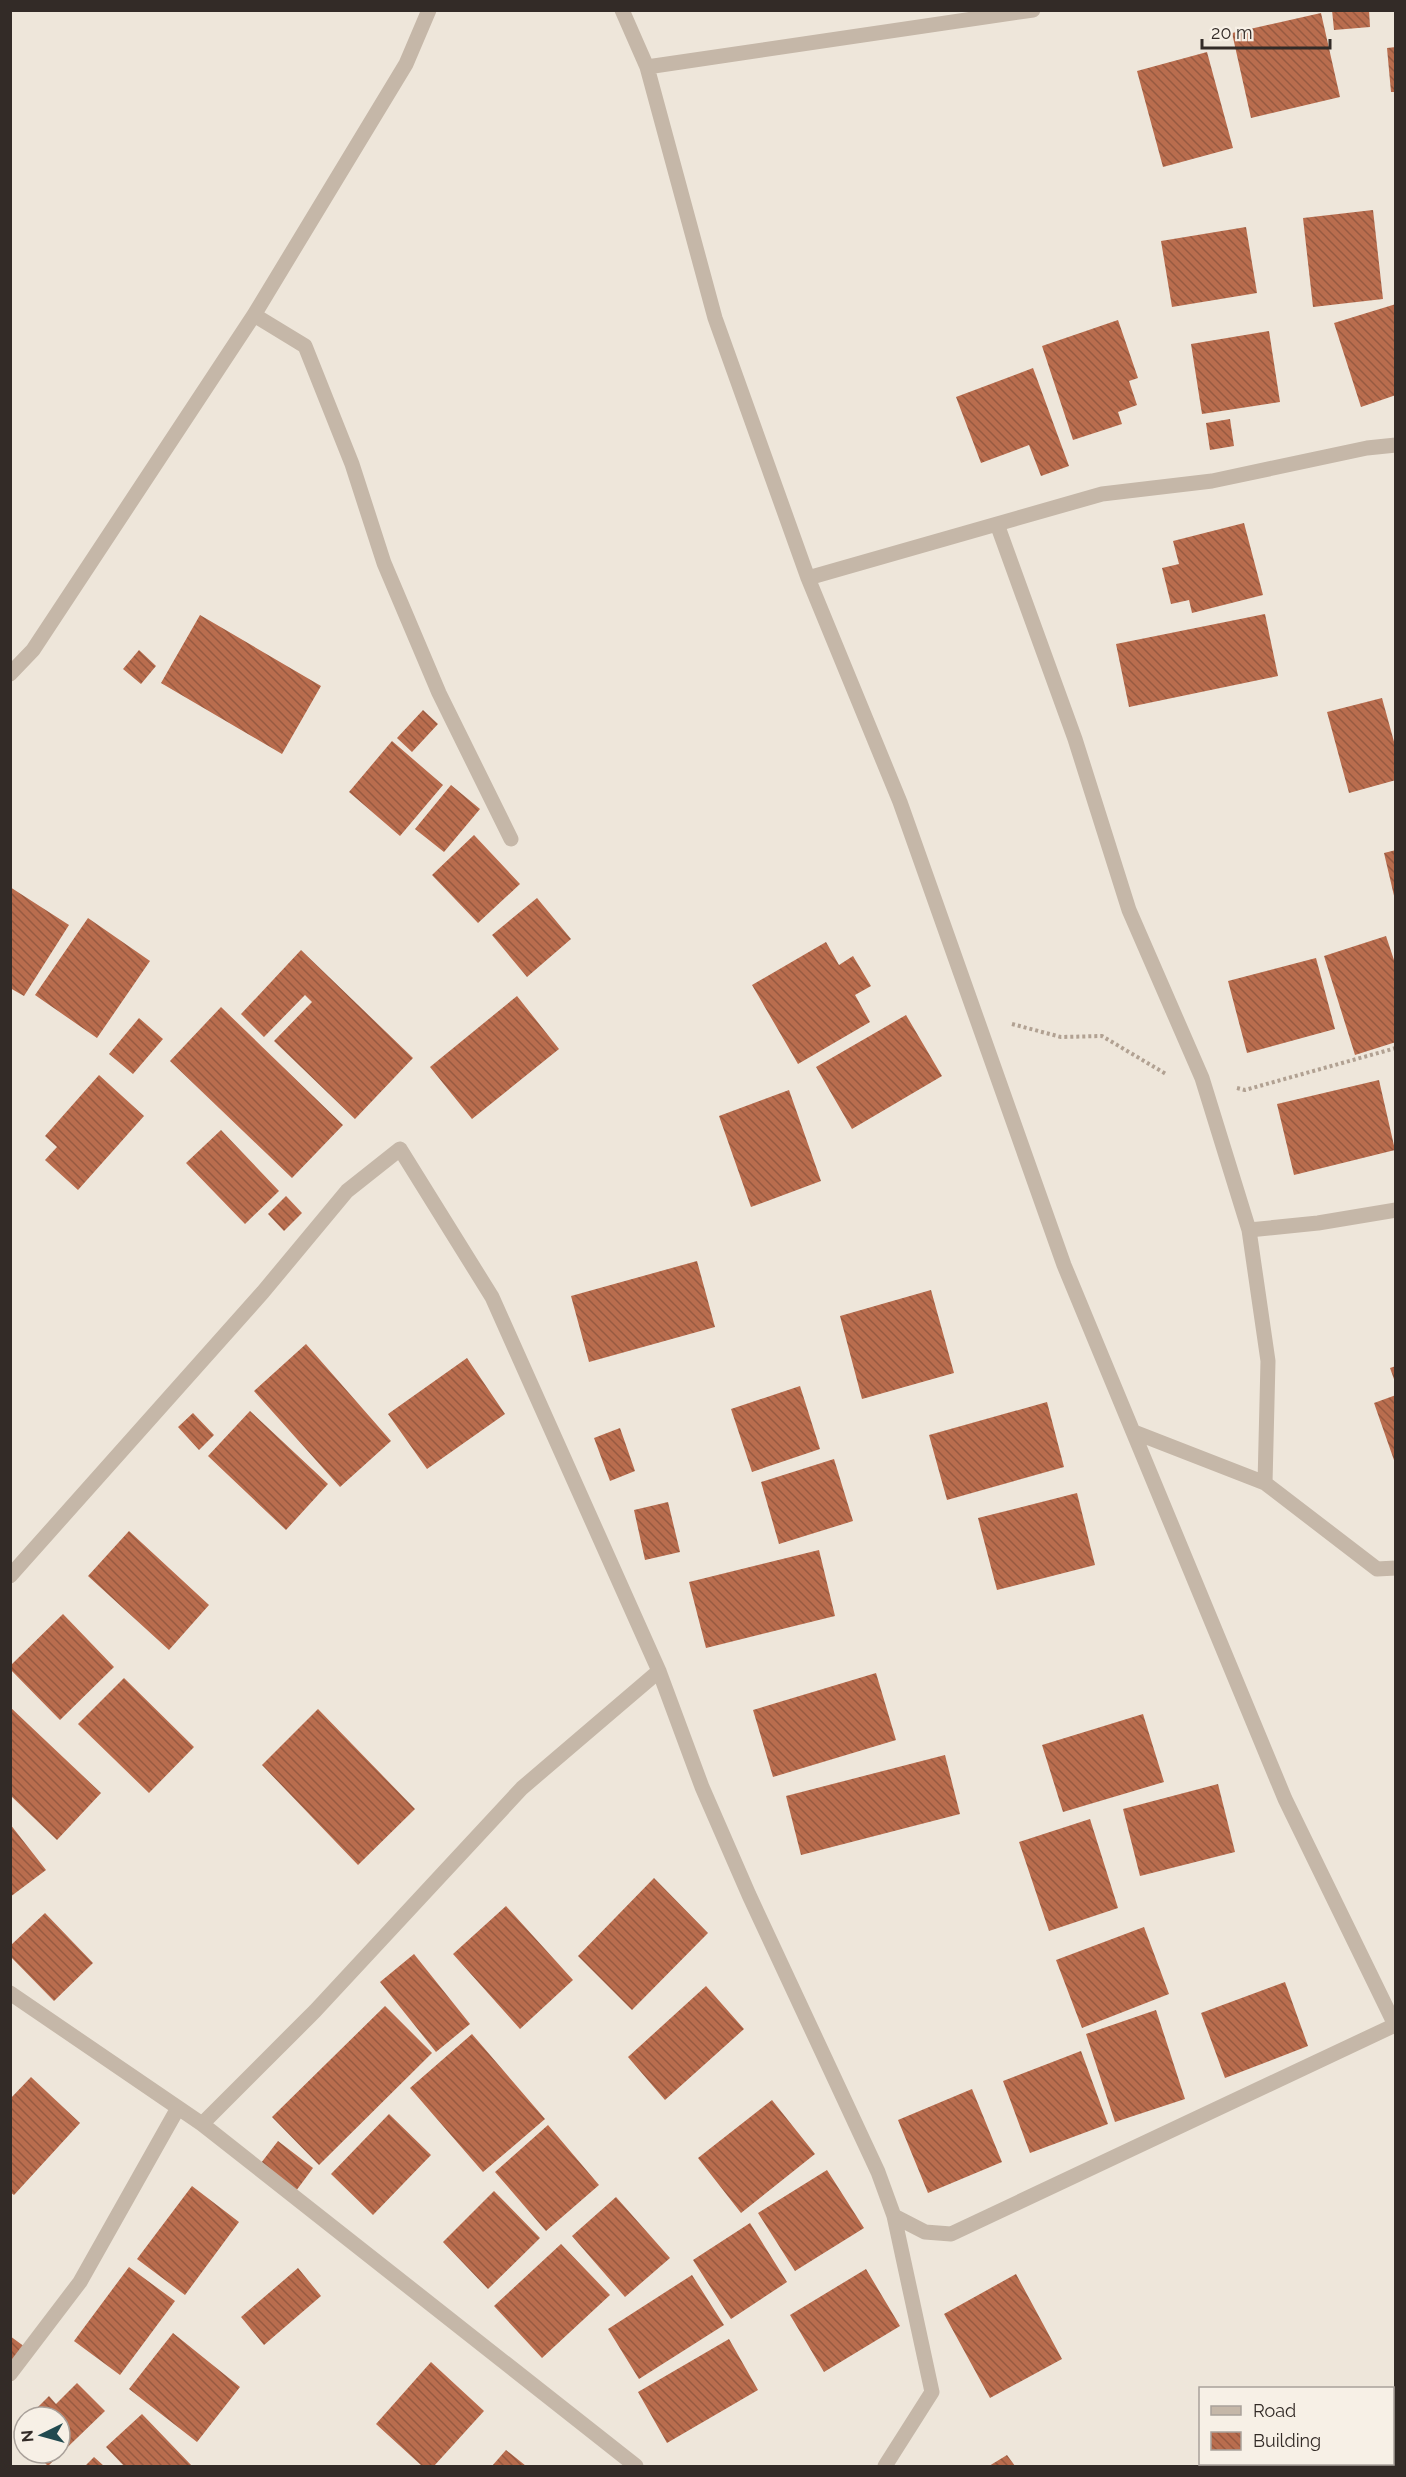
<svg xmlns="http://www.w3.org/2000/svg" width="1406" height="2477" font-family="Raleway,sans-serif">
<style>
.building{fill:url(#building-back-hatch)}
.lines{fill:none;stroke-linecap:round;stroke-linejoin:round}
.path{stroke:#b1a192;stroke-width:4;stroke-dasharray:3 3;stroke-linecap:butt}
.minor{stroke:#c5b7a8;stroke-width:15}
</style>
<defs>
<pattern id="building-back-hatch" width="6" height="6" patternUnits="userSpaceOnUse" patternTransform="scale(1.5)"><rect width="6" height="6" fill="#b96d4e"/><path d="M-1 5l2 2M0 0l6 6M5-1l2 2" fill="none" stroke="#975a41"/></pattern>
</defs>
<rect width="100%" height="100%" fill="#eee6da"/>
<path class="building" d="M1332,10H1369L1370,27L1334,30Z
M1321,13L1340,97L1251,118L1232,33Z
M1396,47V92H1391L1387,48Z
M1207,52L1233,148L1163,167L1137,71Z
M1373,210L1383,299L1313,307L1303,218Z
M1246,227L1257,293L1172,307L1161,241Z
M1396,304V395L1361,407L1334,323Z
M1118,320L1138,378L1129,381L1137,405L1118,412L1122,424L1073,440L1042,346Z
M1269,331L1280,402L1202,414L1191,344Z
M1033,368L1069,466L1041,476L1029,445L981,463L956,397Z
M1230,419L1234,446L1210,450L1206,423Z
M1244,523L1263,595L1192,613L1189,600L1171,604L1162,568L1179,564L1173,541Z
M1265,614L1278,676L1129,707L1116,644Z
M200,615L321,686L282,754L161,683Z
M139,650L156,666L141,684L123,669Z
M1382,698L1396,749V780L1349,793L1327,712Z
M423,710L438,724L412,752L397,738Z
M392,741L443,785L400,836L349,792Z
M451,785L480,809L444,852L415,829Z
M474,835L520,884L478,923L432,875Z
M1396,850V900H1395L1384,853Z
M10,887L69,925L24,996L10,988Z
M537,898L571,939L527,977L492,935Z
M88,918L150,961L97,1038L35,995Z
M1386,936L1396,966V1042L1355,1055L1324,956Z
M826,942L839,965L853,956L871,986L855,995L870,1022L798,1064L752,985Z
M301,950L413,1058L355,1119L274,1041L312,1002L305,995L264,1037L241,1014Z
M1316,958L1335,1029L1247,1053L1228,981Z
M517,996L559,1049L472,1119L430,1067Z
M221,1007L343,1125L292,1178L170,1061Z
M906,1015L942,1076L852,1129L816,1067Z
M139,1018L163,1039L133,1074L109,1054Z
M99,1075L144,1116L78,1190L45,1160L57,1147L45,1136Z
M1379,1080L1395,1150L1294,1175L1277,1104Z
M789,1090L821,1181L751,1207L719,1116Z
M221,1130L279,1191L245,1224L186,1163Z
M286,1196L302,1213L284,1231L268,1214Z
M697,1261L715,1327L589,1362L571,1296Z
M931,1290L954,1373L862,1399L840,1316Z
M306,1344L391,1441L340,1487L254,1391Z
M467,1358L505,1414L427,1469L388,1414Z
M1396,1366V1382H1395L1390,1368Z
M800,1386L820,1449L752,1472L731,1409Z
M1396,1395V1463H1395L1374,1403Z
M1047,1402L1064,1467L947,1500L929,1435Z
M250,1411L328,1484L286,1530L208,1456Z
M193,1413L214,1435L199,1450L178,1427Z
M620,1428L635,1471L610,1481L594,1438Z
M834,1459L853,1521L779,1544L761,1482Z
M1077,1493L1095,1565L997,1590L978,1518Z
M668,1502L680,1552L645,1560L634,1510Z
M129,1531L209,1605L169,1650L88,1576Z
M819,1550L835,1616L706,1648L689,1582Z
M63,1614L114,1667L60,1720L10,1669V1666Z
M876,1673L896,1740L773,1777L753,1710Z
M124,1678L194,1747L149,1793L78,1724Z
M10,1707L101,1793L57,1840L10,1795Z
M318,1709L415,1809L358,1865L262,1765Z
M1143,1714L1164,1782L1063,1812L1042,1745Z
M945,1755L960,1814L801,1855L786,1796Z
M1218,1784L1235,1852L1140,1876L1123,1809Z
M1090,1819L1118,1908L1049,1931L1019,1842Z
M10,1824L46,1870L10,1897Z
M654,1878L708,1933L632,2010L578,1956Z
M506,1906L573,1980L520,2029L453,1954Z
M45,1913L93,1963L54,2001L10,1956V1946Z
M1144,1927L1169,1994L1082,2028L1056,1960Z
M414,1954L470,2024L436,2052L380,1982Z
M1285,1982L1308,2046L1225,2078L1201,2013Z
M706,1986L744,2029L665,2100L628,2057Z
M385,2006L432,2053L319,2165L272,2117Z
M1156,2010L1185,2099L1115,2122L1086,2034Z
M472,2034L545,2119L483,2172L410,2088Z
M1081,2051L1108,2124L1030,2153L1003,2081Z
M31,2077L80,2123L14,2195L10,2192V2099Z
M972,2089L1002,2162L928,2193L898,2120Z
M772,2100L815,2154L741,2213L698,2158Z
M389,2114L431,2155L373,2215L331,2174Z
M548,2125L599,2185L546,2231L495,2172Z
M278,2141L313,2168L296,2191L261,2163Z
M827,2170L864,2228L795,2271L758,2213Z
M192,2186L239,2222L185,2295L137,2259Z
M494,2191L540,2238L488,2289L443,2242Z
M616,2197L670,2258L625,2297L572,2236Z
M750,2223L787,2282L731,2319L693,2260Z
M561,2244L610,2295L542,2358L494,2306Z
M129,2267L175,2301L120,2375L74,2341Z
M298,2268L321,2296L264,2345L241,2317Z
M866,2269L900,2326L824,2372L790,2315Z
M1016,2274L1062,2359L990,2398L944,2314Z
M692,2275L724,2325L639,2379L608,2329Z
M173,2333L240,2387L197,2442L129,2389Z
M10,2336L25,2347L10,2365Z
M729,2339L758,2390L667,2443L638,2392Z
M431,2362L484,2411L434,2466H422L376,2424Z
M77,2383L105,2411L48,2466L35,2453H60V2417H28L49,2396L56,2404Z
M142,2414L192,2466H124L106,2447Z
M24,2421V2442L14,2431Z
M506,2450L526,2466H492Z
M1007,2455L1015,2466H989Z
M94,2457L104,2466H85Z"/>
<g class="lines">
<path class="path" d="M1012,1024L1061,1037L1102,1036L1166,1074
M1237,1088L1245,1090L1396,1048"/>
<path class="minor" d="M622,10L647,67L715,318L808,578L900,802L1064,1265L1285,1799L1396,2027
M647,67L1033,10
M254,315L305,346L352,464L384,563L439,693L511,839
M997,524L1075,739L1129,910L1202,1078L1249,1230L1268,1361L1265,1483
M808,578L1102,494L1212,481L1367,448L1396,445
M10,674L33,650L254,315L406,64L429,10
M1249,1230L1318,1223L1396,1210
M1134,1432L1265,1483L1377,1569L1396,1568
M10,1576L263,1292L347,1191L400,1149L492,1297L659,1671L702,1787L749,1895L878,2172L894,2216L925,2232L951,2234L1395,2025
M10,1993L202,2124L636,2466
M202,2124L315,2011L522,1788L659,1671
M10,2374L80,2282L178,2108
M885,2466L932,2392L894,2216"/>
</g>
<rect width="1406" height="2477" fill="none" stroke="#332b27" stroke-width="24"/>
<rect x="1199" y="2387" width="195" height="78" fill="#f7f0e6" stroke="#a9a19a" stroke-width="1.5"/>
<rect x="1211" y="2406" width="30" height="9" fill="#c5b7a8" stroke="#a9a19a" stroke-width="1.5"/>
<text x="1253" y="2417" font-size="18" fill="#332b27">Road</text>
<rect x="1211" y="2432" width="30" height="18" fill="url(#building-back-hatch)" stroke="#a9a19a" stroke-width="1.5"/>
<text x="1253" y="2447" font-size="18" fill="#332b27">Building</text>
<g transform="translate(42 2435) rotate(265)"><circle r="28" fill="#f7f0e6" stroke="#a9a19a" stroke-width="1.5"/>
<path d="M0-4.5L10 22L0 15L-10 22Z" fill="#214a4f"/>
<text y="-9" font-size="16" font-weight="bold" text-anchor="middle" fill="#332b27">N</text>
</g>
<path d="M1202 39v9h128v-9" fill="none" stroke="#332b27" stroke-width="3"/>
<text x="1211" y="39" font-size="18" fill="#332b27" stroke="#f7f0e6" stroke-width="4.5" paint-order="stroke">20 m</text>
</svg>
